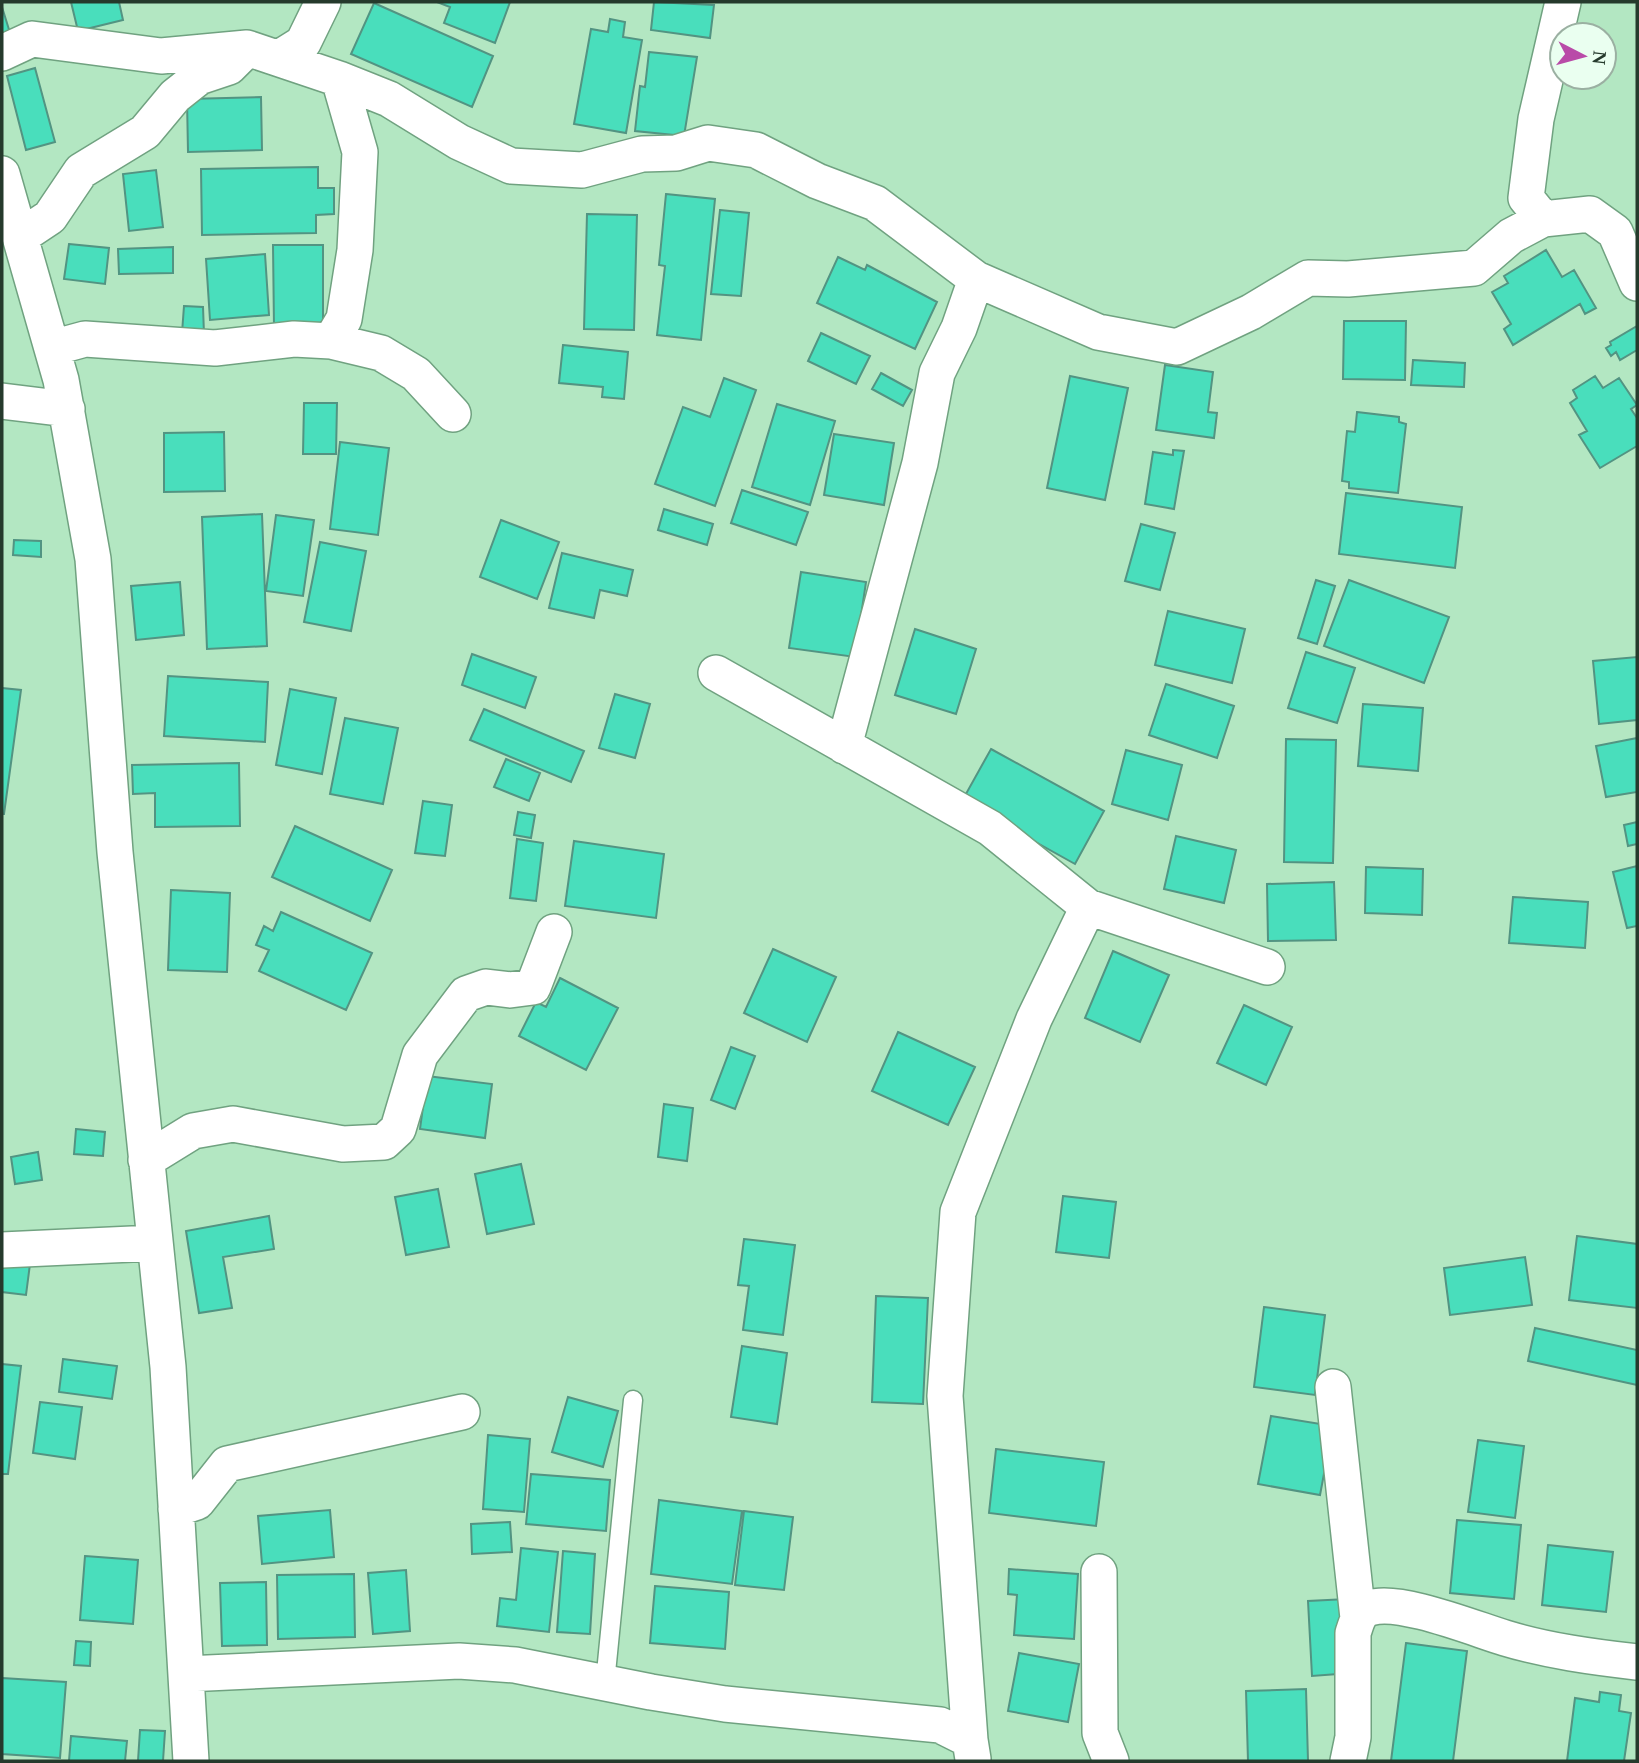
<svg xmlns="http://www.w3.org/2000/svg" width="1639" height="1763" font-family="Georgia,serif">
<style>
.building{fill:#49debc;stroke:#529482;stroke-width:2}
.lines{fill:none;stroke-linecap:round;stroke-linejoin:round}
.service-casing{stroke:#70a280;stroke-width:21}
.minor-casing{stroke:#70a280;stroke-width:38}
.service{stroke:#fff;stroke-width:18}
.minor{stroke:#fff;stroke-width:35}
</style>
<rect width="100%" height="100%" fill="#b3e7c2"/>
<path class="building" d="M71,2H119L123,20L78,31Z
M437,2H510L495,43L444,23L450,7Z
M654,2L714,5L710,38L651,30Z
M374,3L493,56L472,107L351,54Z
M2,7L11,36L2,39Z
M610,19L625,22L623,37L642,40L626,133L574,124L591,29L608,32Z
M649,52L697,57L684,136L635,131L640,86L645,87Z
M35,68L55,142L26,150L7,76Z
M261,97L262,150L188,152L187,99Z
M318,167V188H334V214L316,215V233L202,235L201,169Z
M156,170L163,227L129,231L123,174Z
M666,194L715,199L701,340L657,335L665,266L659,265Z
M720,210L749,213L741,296L711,294Z
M587,214L637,215L634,330L584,329Z
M69,244L109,248L105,284L64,279Z
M273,245H323V327H274Z
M173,247V273L119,274L118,249Z
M1546,250L1562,277L1574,270L1596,308L1585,314L1580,304L1513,345L1504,329L1511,324L1492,292L1508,283L1504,276Z
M265,254L269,315L210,320L206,259Z
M838,257L865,270L867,265L937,302L915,349L817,303Z
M184,306L203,307L204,334L182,333Z
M1344,321H1406L1405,380L1343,379Z
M1637,326V350L1620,360L1616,352L1611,356L1606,348L1611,345L1610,342Z
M821,333L870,356L856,384L808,361Z
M563,345L628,352L624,399L602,397L603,387L559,383Z
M1413,360L1465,363L1464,387L1411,385Z
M1165,365L1213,372L1208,412L1217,413L1214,438L1156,430Z
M881,373L912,390L903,406L872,389Z
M1070,376L1128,388L1105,500L1047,488Z
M1595,376L1603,388L1619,378L1637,405L1631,409L1637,418V446L1600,468L1579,435L1587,431L1570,403L1577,398L1573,390Z
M724,378L756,390L715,506L655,484L683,407L710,417Z
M304,403H337L336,454H303Z
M777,404L835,421L810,505L752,487Z
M1357,412L1399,417V422L1406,424L1398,493L1349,488V482L1342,481L1347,431L1355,432Z
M224,432L225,491L164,492V433Z
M834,434L894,443L884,505L824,495Z
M340,442L389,448L378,535L330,529Z
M1173,450L1184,451L1174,509L1145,504L1153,452L1173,455Z
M742,490L808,512L796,545L731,523Z
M1346,493L1462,507L1455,568L1339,554Z
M664,509L713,524L707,545L658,530Z
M262,514L267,646L207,649L202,517Z
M276,515L314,520L303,596L266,591Z
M501,520L559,542L537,599L480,577Z
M1141,524L1175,533L1160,590L1125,581Z
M14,540L41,541V557L13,555Z
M320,542L366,551L351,631L304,622Z
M562,553L633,570L627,596L600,590L594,618L549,608Z
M801,572L866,582L855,657L789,648Z
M1316,580L1335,586L1317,644L1298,638Z
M1349,580L1449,617L1424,683L1324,646Z
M180,582L184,635L136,640L131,586Z
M1168,611L1245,629L1232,683L1155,665Z
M915,629L976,649L956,714L895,695Z
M1306,652L1355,668L1337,723L1288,708Z
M472,654L536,677L525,708L462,685Z
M1637,657V720L1599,724L1593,661Z
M168,676L268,682L265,742L164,736Z
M1166,684L1234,706L1217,758L1149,735Z
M2,688L21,690L4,814H2Z
M290,689L336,698L322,774L276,765Z
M615,694L650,704L635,758L599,748Z
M1363,704L1423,708L1418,771L1358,766Z
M484,709L584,751L571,782L470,740Z
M345,718L398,728L383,804L330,794Z
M1637,738V792L1606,797L1596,746Z
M1286,739L1336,740L1333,863L1284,862Z
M991,749L1104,811L1075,864L962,801Z
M1126,750L1182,765L1168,820L1112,804Z
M506,759L540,773L529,801L494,787Z
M239,763L240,826L155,827V793L133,794L132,765Z
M423,801L452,805L445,856L415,853Z
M518,812L535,815L531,838L514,835Z
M1637,822V844L1628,846L1624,825Z
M295,826L392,870L370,921L272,877Z
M1176,836L1236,850L1224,903L1164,889Z
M517,839L543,843L536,901L510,898Z
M574,841L664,854L656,918L565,906Z
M1637,866V926L1627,928L1613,872Z
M1366,867L1423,869L1422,915L1365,913Z
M1334,882L1336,940L1268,941L1267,884Z
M171,890L230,893L227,972L168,970Z
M1513,897L1588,902L1585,948L1509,943Z
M281,912L372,953L346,1010L259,971L269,950L256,945L264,926L273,931Z
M773,949L836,977L807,1042L744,1013Z
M1113,951L1169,975L1140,1042L1085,1018Z
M560,978L618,1008L586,1070L519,1036L536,1002L546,1007Z
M1244,1005L1292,1027L1266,1085L1217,1063Z
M898,1032L975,1067L948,1125L872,1091Z
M731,1047L755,1056L735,1109L711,1100Z
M427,1076L492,1084L485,1138L420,1129Z
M664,1104L693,1108L687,1161L658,1157Z
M76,1129L105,1132L103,1156L74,1154Z
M38,1152L42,1180L15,1184L11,1157Z
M521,1164L534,1224L487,1234L475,1174Z
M438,1189L449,1247L406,1255L395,1197Z
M1063,1196L1116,1202L1109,1258L1056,1252Z
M269,1216L274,1249L223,1257L232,1308L199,1313L186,1231Z
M1577,1236L1637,1244V1308L1569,1300Z
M744,1239L795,1245L783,1335L743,1330L749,1286L738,1285Z
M1525,1257L1532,1305L1450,1315L1444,1268Z
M2,1260L30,1264L26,1295L2,1292Z
M876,1296L928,1298L923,1404L872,1402Z
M1264,1307L1325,1315L1315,1395L1254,1387Z
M1535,1328L1637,1350V1385L1528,1361Z
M742,1346L787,1353L777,1424L731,1417Z
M63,1359L117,1366L112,1399L59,1392Z
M2,1364L21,1366L8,1474H2Z
M568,1397L618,1411L603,1467L552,1452Z
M40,1402L82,1407L75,1459L33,1453Z
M1271,1416L1333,1426L1320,1495L1258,1484Z
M488,1435L530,1439L524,1512L483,1509Z
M1478,1440L1524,1446L1515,1518L1468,1512Z
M996,1449L1104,1462L1096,1526L989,1513Z
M531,1474L610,1480L606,1531L526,1524Z
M659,1500L742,1511L732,1584L651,1574Z
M330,1510L334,1557L262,1564L258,1516Z
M744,1511L793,1517L784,1590L735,1585Z
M1457,1520L1521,1525L1514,1599L1450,1593Z
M510,1522L512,1552L472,1554L471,1524Z
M1548,1545L1613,1552L1606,1612L1542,1605Z
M521,1548L558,1552L549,1632L497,1626L500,1598L516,1600Z
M563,1551L595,1554L590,1634L557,1632Z
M85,1556L138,1560L133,1624L80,1620Z
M1009,1569L1078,1574L1074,1639L1014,1635L1017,1595L1008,1594Z
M406,1570L410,1631L373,1634L368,1573Z
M354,1574L355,1637L278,1639L277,1575Z
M266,1582L267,1645L222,1646L220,1583Z
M655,1586L729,1592L725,1649L650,1643Z
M1347,1599L1351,1673L1312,1676L1308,1601Z
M76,1641L91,1642L90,1666L74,1665Z
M1406,1643L1467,1651L1453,1761H1391Z
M1019,1653L1079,1664L1068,1722L1008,1711Z
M2,1678L66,1682L60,1758L2,1754Z
M1306,1689L1308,1761H1248L1246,1691Z
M1600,1692L1621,1695L1619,1711L1631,1713L1624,1761H1567L1575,1698L1599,1702Z
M140,1730L165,1731L163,1761H138Z
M71,1736L127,1741L125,1761H69Z"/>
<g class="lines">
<defs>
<path id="service" d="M605,1683L633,1400"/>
<path id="minor" d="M2,53L32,39L161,56L247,48L339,79
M279,58L303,43L323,2
M2,174L61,380L93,559L115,852L168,1367L191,1761
M1543,219L1526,198L1536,119L1563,2
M20,237L50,217L81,171L145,132L175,96L199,77L229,67L240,56
M976,279L1098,332L1177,347L1251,312L1308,278L1348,279L1474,268L1511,236L1543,219L1590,214L1615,232L1637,283
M331,341L344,319L355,250L360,152L339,79L389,99L459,142L511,166L582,170L642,154L676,153L708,143L756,150L817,181L875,203L976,279L959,328L937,373L920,463L844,746
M52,348L85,339L215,348L294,339L331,341L381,353L416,374L453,414
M2,401L67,409
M716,673L990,828L1088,907
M146,1160L193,1131L233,1124L343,1144L384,1142L398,1129L420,1055L466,994L486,987L510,990L533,987L554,932
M2,1250L154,1243
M1333,1387L1358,1618
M176,1509L197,1502L227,1464L462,1412
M1099,1572L1100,1733L1111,1761
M186,1674L459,1661L515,1665L651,1692L725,1704L940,1725L970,1740L973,1759
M970,1740L945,1396L958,1212L1034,1019L1088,907L1267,967
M1348,1761L1353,1737V1633C1357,1622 1358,1612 1370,1608C1399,1598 1475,1629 1505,1638C1548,1651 1593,1657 1637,1662"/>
</defs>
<use href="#service" class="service-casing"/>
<use href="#minor" class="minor-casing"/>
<use href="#service" class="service"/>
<use href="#minor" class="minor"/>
</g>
<rect width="1639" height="1763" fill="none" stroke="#253a2c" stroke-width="7"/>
<g transform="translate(1583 56) rotate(96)"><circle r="33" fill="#eafff0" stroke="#9bb0a2" stroke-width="2"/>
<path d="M0-5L12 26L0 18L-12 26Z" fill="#b94ba8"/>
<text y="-10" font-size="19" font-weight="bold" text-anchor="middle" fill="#253a2c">N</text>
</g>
</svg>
